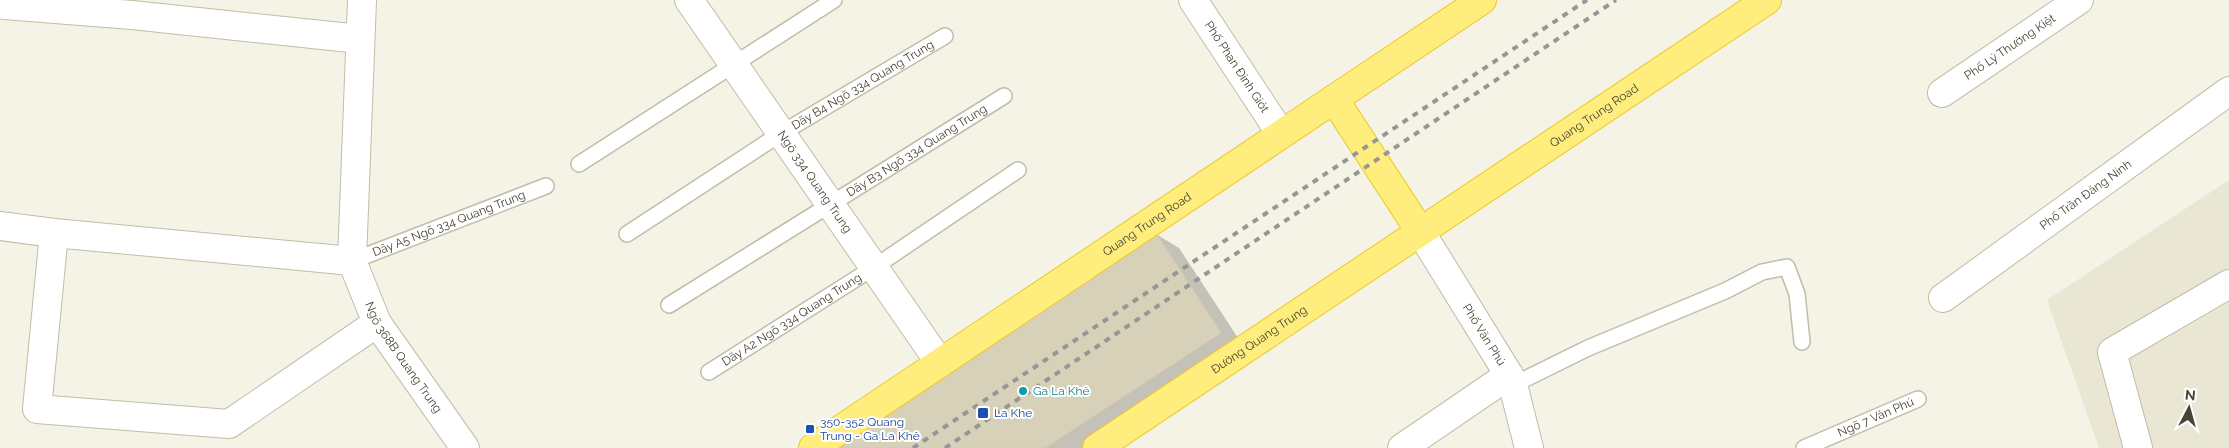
<svg xmlns="http://www.w3.org/2000/svg" width="2229" height="448" font-family="Raleway,sans-serif">
<style>
.residential{fill:#e9e6d4}
.shadow{fill:#0003}
.building{fill:#d7d1ba;stroke:#d3cbad}
.lines{fill:none;stroke-linecap:round;stroke-linejoin:round}
.service-casing{stroke:#c1bda8;stroke-width:18}
.minor-casing{stroke:#c1bda8;stroke-width:30}
.trunk-casing{stroke:#ecc828;stroke-width:30}
.service{stroke:#fff;stroke-width:15}
.minor{stroke:#fff;stroke-width:28}
.trunk{stroke:#ffee7e;stroke-width:28}
.rail{stroke:#969696;stroke-width:4;stroke-dasharray:6 6;stroke-linecap:butt}
.culture-dot{fill:#0f9aa8;stroke:#fff;stroke-width:2}
.transit-dot{fill:#1a4fb4;stroke:#fff;stroke-width:2}
.labels{text-anchor:middle;stroke-width:4;stroke-linejoin:round;paint-order:stroke}
.street-label{font-size:12px;fill:#484435;stroke:#fff}
.culture-label{font-size:12px;fill:#0d838f;stroke:#fff;text-anchor:start}
.transit-label{font-size:12px;fill:#164399;stroke:#fff;text-anchor:start}
</style>
<rect width="100%" height="100%" fill="#f5f3e6"/>
<path class="residential" d="M2229,180V448H2099L2047,300Z"/>
<path class="shadow" d="M1156,234L1179,248L1244,347L1089,448H827Z"/>
<path class="building" d="M1156,233L1221,333L1045,448H824Z"/>
<g class="lines">
<defs>
<g id="service">
<path d="M579,164L834,0"/>
<path id="s1" d="M627,234L780,134L945,36"/>
<path id="s2" d="M352,261L546,186"/>
<path id="s3" d="M669,305L1004,96"/>
<path id="s4" d="M709,372L873,268L1018,170"/>
<path d="M1513,385L1588,348L1725,291L1762,272L1787,267L1797,294L1802,342"/>
<path id="s5" d="M1804,448L1918,399"/>
</g>
<g id="minor">
<path d="M4,0V5L132,15L360,39"/>
<path id="s6" d="M362,0L352,261L377,323L465,448"/>
<path id="s7" d="M689,0L940,363"/>
<path id="s8" d="M1193,0L1281,134"/>
<path id="s9" d="M1942,93L2079,0"/>
<path d="M0,226L54,233L352,261"/>
<path id="s10" d="M1420,231L1509,375L1513,385L1529,448"/>
<path d="M54,233L37,409L229,424L377,323"/>
<path id="s11" d="M1943,298L2229,91"/>
<path d="M1402,448L1509,375"/>
<path d="M2138,448L2112,352L2229,284"/>
</g>
<g id="trunk">
<path d="M1334,99L1420,231"/>
<path id="s12" d="M813,448L1482,0"/>
<path id="s13" d="M1097,448L1767,0"/>
</g>
</defs>
<use href="#service" class="service-casing"/>
<use href="#minor" class="minor-casing"/>
<use href="#trunk" class="trunk-casing"/>
<use href="#service" class="service"/>
<use href="#minor" class="minor"/>
<use href="#trunk" class="trunk"/>
<path class="rail" d="M913,448L1587,0
M945,448L1616,0"/>
</g>
<circle class="culture-dot" cx="1023" cy="391" r="5"/>
<g class="transit-dot">
<rect x="977" y="407" width="12" height="12" rx="2.5"/>
<rect x="805" y="424" width="10" height="10" rx="2.5"/>
</g>
<g class="labels">
<g class="street-label">
<text dy="4" stroke="none"><textPath href="#s9" startOffset="82">Phố Lý Thường Kiệt</textPath></text>
<text dy="4" stroke="none"><textPath href="#s8" startOffset="80">Phố Phan Đình Giót</textPath></text>
<text dy="4" stroke="none"><textPath href="#s1" startOffset="279">Dãy B4 Ngõ 334 Quang Trung</textPath></text>
<text dy="4" stroke="none"><textPath href="#s13" startOffset="598">Quang Trung Road</textPath></text>
<text dy="4" stroke="none"><textPath href="#s3" startOffset="292">Dãy B3 Ngõ 334 Quang Trung</textPath></text>
<text dy="4" stroke="none"><textPath href="#s7" startOffset="221">Ngõ 334 Quang Trung</textPath></text>
<text dy="4" stroke="none"><textPath href="#s11" startOffset="176">Phố Trần Đăng Ninh</textPath></text>
<text dy="4" stroke="none"><textPath href="#s2" startOffset="104">Dãy A5 Ngõ 334 Quang Trung</textPath></text>
<text dy="4" stroke="none"><textPath href="#s12" startOffset="402">Quang Trung Road</textPath></text>
<text dy="4" stroke="none"><textPath href="#s4" startOffset="98">Dãy A2 Ngõ 334 Quang Trung</textPath></text>
<text dy="4" stroke="none"><textPath href="#s10" startOffset="122">Phố Văn Phú</textPath></text>
<text dy="4" stroke="none"><textPath href="#s13" startOffset="195">Đường Quang Trung</textPath></text>
<text dy="4" stroke="none"><textPath href="#s6" startOffset="371">Ngõ 368B Quang Trung</textPath></text>
<text dy="4" stroke="none"><textPath href="#s5" startOffset="78">Ngõ 7 Văn Phú</textPath></text>
</g>
<g class="culture-label">
<text x="1033" y="395">Ga La Khê</text>
</g>
<g class="transit-label">
<text x="994" y="417">La Khe</text>
<text x="820" y="426">350-352 Quang<tspan x="820" dy="14">Trung - Ga La Khê</tspan></text>
</g>
</g>
<g transform="translate(2189 408) rotate(6)" stroke="#ffffff" stroke-width="4" paint-order="stroke">
<path d="M0-4L9 19L0 12L-9 19Z" fill="#484435"/>
<text y="-8" font-size="14" font-weight="bold" text-anchor="middle" fill="#484435">N</text>
</g>
</svg>
